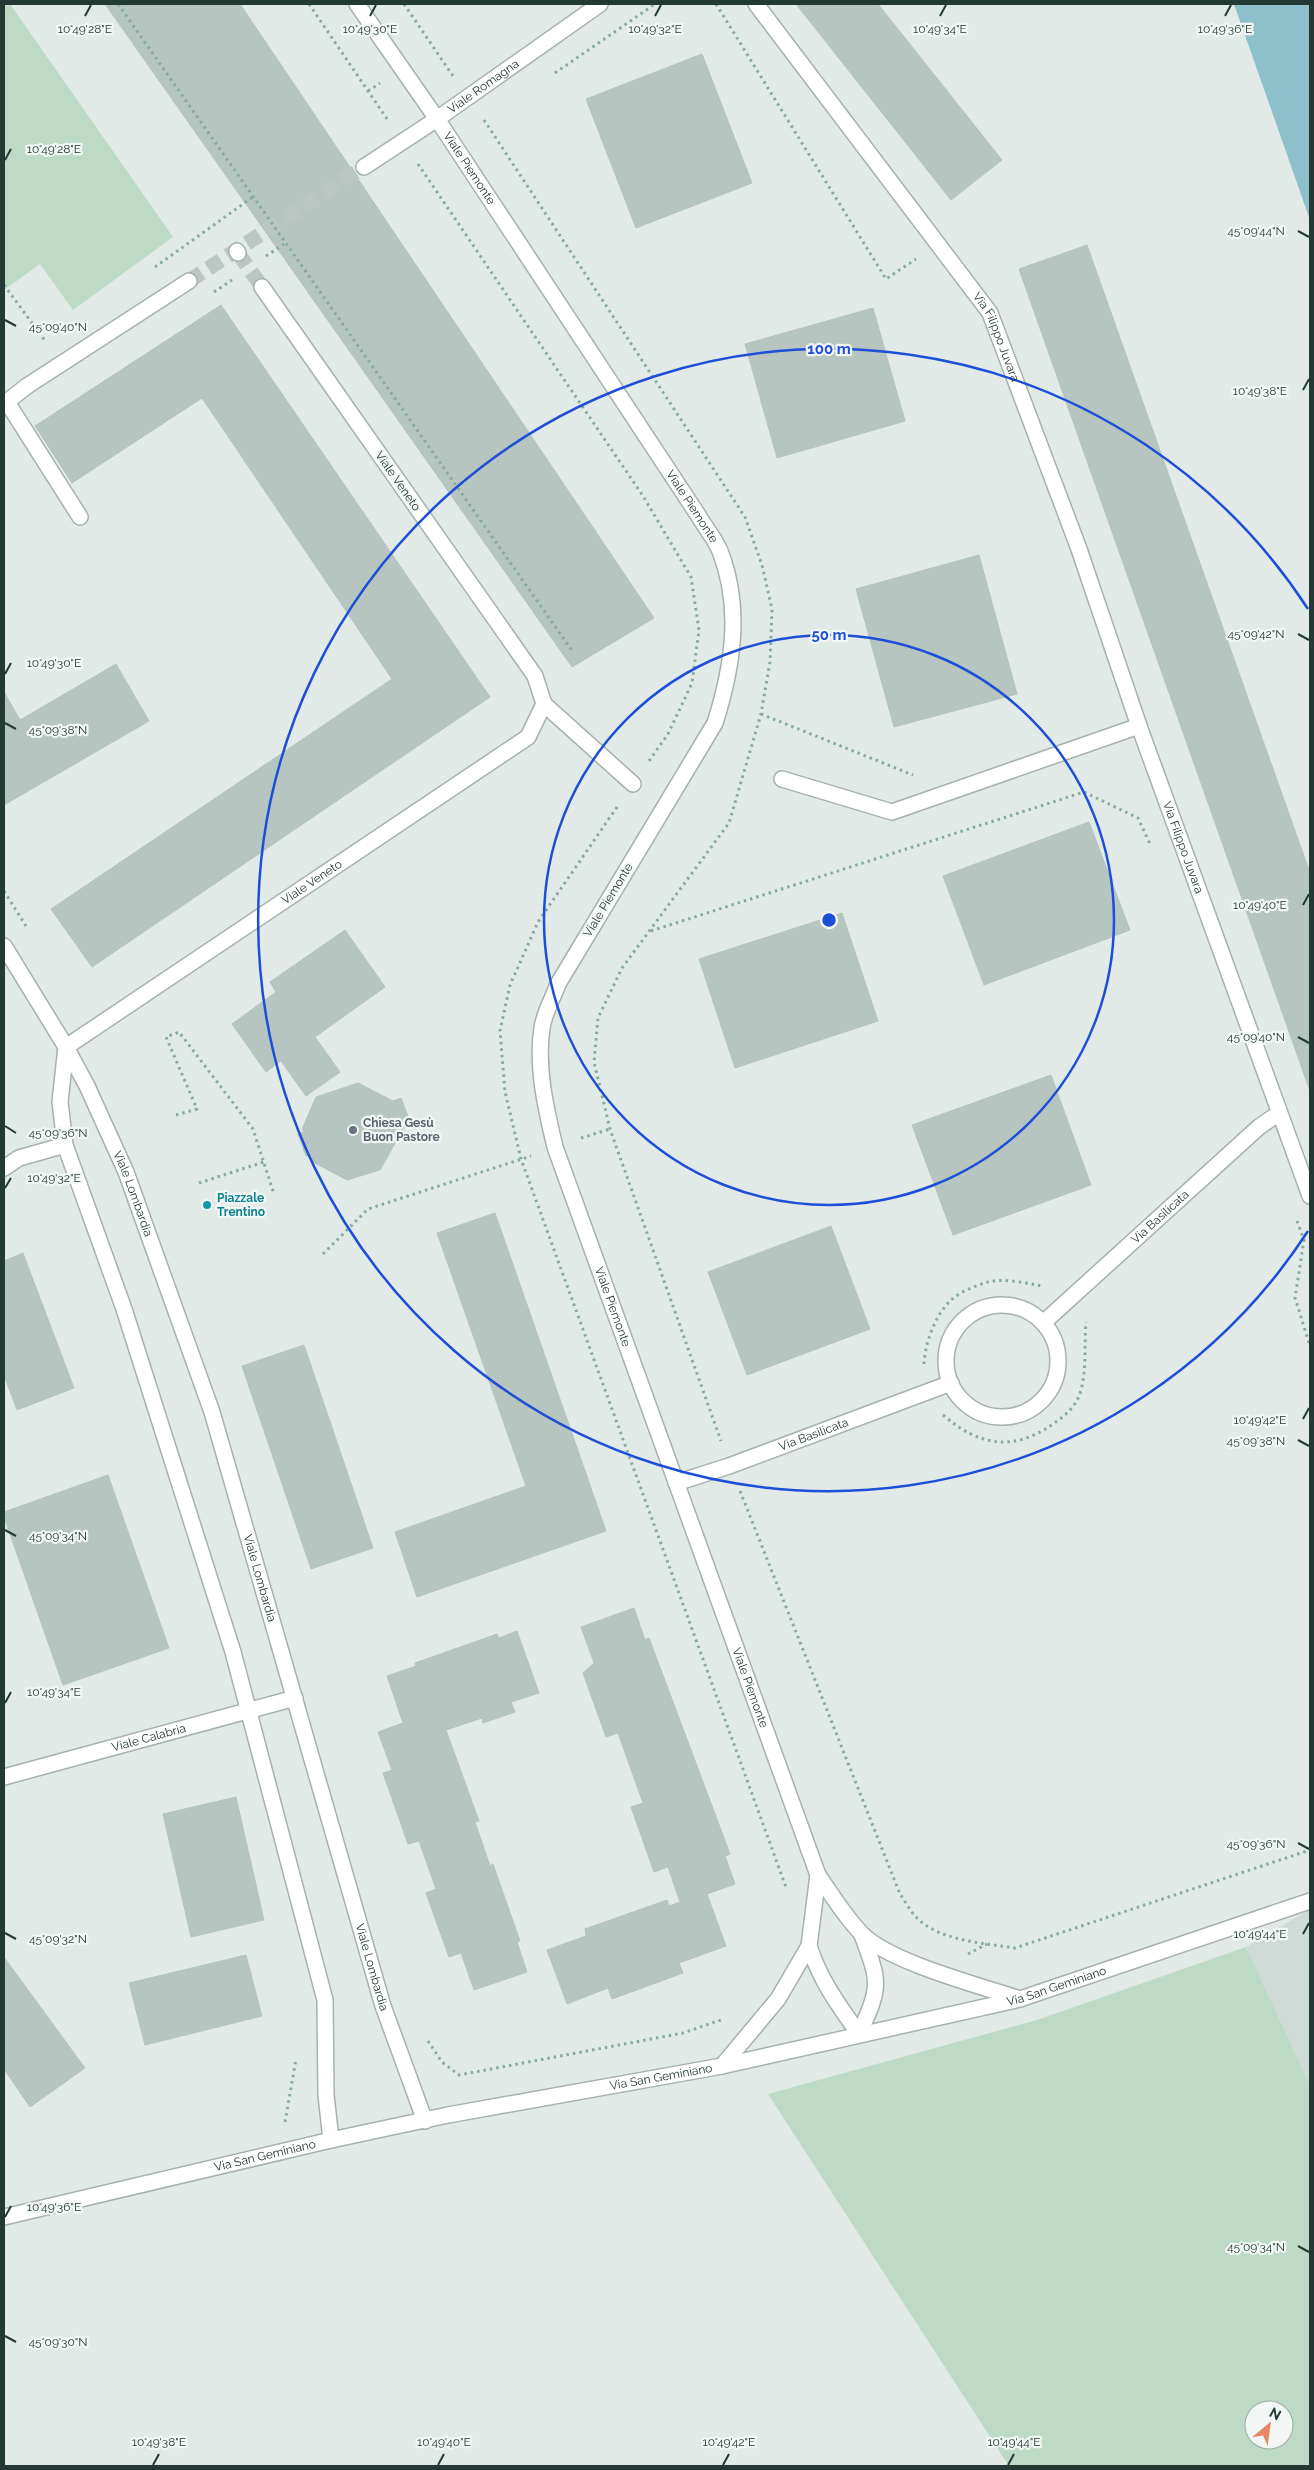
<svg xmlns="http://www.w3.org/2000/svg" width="1314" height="2470" font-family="Raleway,sans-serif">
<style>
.built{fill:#d0dad6}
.green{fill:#bcdac5;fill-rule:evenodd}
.water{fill:#8ec0cb}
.building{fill:#b7c5c0;stroke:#b5c3be}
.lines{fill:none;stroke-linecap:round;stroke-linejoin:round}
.minor-tunnel{stroke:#bcc7c3;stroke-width:15;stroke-dasharray:15 8;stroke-linecap:butt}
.service-casing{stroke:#a5b2ae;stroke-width:18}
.pedestrian-casing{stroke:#a5b2ae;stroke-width:18}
.minor-casing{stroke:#a5b2ae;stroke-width:18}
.path{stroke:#85aba0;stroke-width:3;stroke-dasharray:2.5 4;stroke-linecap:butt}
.service{stroke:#fff;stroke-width:15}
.pedestrian{stroke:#fff;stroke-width:15}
.minor{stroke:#fff;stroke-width:15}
.ticks{fill:none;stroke:#233a34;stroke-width:2}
.ring{fill:none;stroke:#1d4ed8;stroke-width:2.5}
.worship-dot{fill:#6b7280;stroke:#f2f7f5;stroke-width:2}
.culture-dot{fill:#0f9aa8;stroke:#f2f7f5;stroke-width:2}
.labels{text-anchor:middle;stroke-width:4.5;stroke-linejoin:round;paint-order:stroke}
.street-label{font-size:12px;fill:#233a34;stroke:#f2f7f5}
.worship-label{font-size:12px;font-weight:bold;fill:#5b616d;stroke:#f2f7f5;text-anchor:start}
.culture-label{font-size:12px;font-weight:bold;fill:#0d838f;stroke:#f2f7f5;text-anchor:start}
.ticks-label{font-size:12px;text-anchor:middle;fill:#233a34;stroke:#f2f7f5;stroke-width:4.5;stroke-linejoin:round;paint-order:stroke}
.centre{fill:#1d4ed8;stroke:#f2f7f5;stroke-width:2.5}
.ring-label{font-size:15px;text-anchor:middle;font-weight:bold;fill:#1d4ed8;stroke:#f2f7f5;stroke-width:4.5;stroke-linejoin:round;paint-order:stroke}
</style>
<rect width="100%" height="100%" fill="#e2eae7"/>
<path class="built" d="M1310,1909V2085L1246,1947Z"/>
<path class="green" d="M4,4H10L173,237L73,310L40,264L4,290Z
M1246,1947L1310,2085V2466H1009L768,2094L1037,2020ZM1254,2410H1284V2440H1254Z"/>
<path class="water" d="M1234,4H1310V220Z"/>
<path class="building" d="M105,4H240L654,618L572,667Z
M796,4H878L1002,160L951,200Z
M702,54L752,183L636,228L586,99Z
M1087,245L1310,873V1091L1019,269Z
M221,305L490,697L92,967L51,909L392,679L202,398L72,483L35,426Z
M873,308L905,421L777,458L745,344Z
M979,555L1017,694L894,727L856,589Z
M116,664L149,721L4,805V692L20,720Z
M1089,822L1130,930L984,985L943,876Z
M842,913L878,1021L735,1068L699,959Z
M345,930L385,987L315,1037L340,1072L306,1096L281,1061L266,1072L232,1024L276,992L270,982Z
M1051,1075L1091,1185L953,1235L912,1125Z
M358,1083L393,1101L401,1098L410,1122L403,1129L380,1170L347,1180L313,1162L312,1156H306L298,1134L304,1132L302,1129L316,1097Z
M495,1213L606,1531L417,1597L395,1532L526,1486L437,1233Z
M831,1226L870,1329L747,1375L708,1272Z
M23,1253L74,1388L17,1410L4,1375V1261Z
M304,1345L373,1548L311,1569L242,1366Z
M108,1475L169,1648L63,1685L4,1517V1512Z
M634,1608L645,1640L649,1638L730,1854L725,1856L735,1884L707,1894L726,1946L679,1963L683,1973L612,1999L608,1988L567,2004L547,1950L586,1936L585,1929L667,1900L669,1906L680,1902L668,1867L654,1872L631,1807L643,1803L618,1733L606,1737L583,1673L594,1663L581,1627Z
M517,1631L539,1693L511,1702L515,1712L483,1723L482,1718L446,1730L479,1821L475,1822L490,1866L493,1864L520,1941L517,1942L527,1972L474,1990L461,1953L449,1957L426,1893L436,1889L419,1841L408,1844L383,1773L392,1770L378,1732L403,1723L387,1676L416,1666L415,1663L497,1634L499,1638Z
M236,1797L264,1920L191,1937L163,1814Z
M246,1955L262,2016L145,2045L129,1983Z
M4,1957L85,2068L30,2107L4,2069Z"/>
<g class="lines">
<path class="minor-tunnel" d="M238,253L262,287
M189,281L364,167"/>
<defs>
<path id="service" d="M7,402L80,517
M4,1168L19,1158L65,1145"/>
<path id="pedestrian" d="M544,704L633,784"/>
<g id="minor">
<path id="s1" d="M357,4L437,119L698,515C705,527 715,539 720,551C742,608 733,666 715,723L558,984C553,998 544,1013 542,1028C536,1067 546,1109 555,1147L818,1875C832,1895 845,1917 862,1934C889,1962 981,1986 1020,1999"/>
<path id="s2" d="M756,4L990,313L1079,549L1139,726L1310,1196"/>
<path id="s3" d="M364,167L437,119L600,4"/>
<path d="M237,251L238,253"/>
<path d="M4,404L27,386L189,281"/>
<path d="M782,779L892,812L1139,726"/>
<path id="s4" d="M4,946L66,1047L87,1086L126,1172L212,1412L383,2006L425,2121"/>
<path d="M66,1047L60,1102L65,1145L124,1309L233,1652L325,2000L326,2095L331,2140"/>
<path id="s5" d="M66,1047L528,737L544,704L535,676L262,287"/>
<circle cx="1002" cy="1361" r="56"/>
<path id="s6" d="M1043,1323L1259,1127L1279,1113"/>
<path id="s7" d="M676,1483L729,1466L951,1383"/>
<path id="s8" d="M4,1777L295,1698"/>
<path d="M809,1946C821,1982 838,2004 859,2034"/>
<path d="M859,2034C881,1986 880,1983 862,1935"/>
<path d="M722,2066L778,1999L809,1946L818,1875"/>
<path id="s9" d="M4,2217L331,2140L448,2115L722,2066L1020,1999L1310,1901"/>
</g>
</defs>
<use href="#service" class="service-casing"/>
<use href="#pedestrian" class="pedestrian-casing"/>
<use href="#minor" class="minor-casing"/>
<path class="path" d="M118,4L573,652
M309,4L387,119
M404,4L453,76
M716,4L886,279L916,259
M555,73L655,4
M368,91L380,83
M484,120L745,517L762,565L772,609L770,662L761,714L729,823L622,968L598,1018L594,1062L610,1129L721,1441
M418,164L643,496L691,577L699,630L692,683L668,734L649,761
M266,256L284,244
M155,267L253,197
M4,285L46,342
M214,292L232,280
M761,714L913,775
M617,807L538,922L510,985L500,1031L505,1092L521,1159L787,1890
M4,891L26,926
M651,931L1084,792L1138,818L1150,844
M176,1115L197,1109L166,1037L179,1032L253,1129L274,1194
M581,1138L610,1129
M199,1183L264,1162
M1297,1221L1304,1240L1295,1298L1310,1346
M323,1254L368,1209L531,1156
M924,1364C925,1343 935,1316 950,1301C959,1292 977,1285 988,1282C1005,1278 1025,1283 1042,1286
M943,1415C979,1446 1013,1452 1053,1424C1066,1415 1077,1406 1081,1390C1087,1368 1084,1345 1086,1322
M740,1491L900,1894C905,1901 910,1911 916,1917C939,1941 983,1943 1015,1948L1310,1850
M968,1954L987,1944
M428,2041L442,2062L459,2075L683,2033L724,2019
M285,2122L296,2059"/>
<use href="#service" class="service"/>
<use href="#pedestrian" class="pedestrian"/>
<use href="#minor" class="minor"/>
</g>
<path class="ticks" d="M85,16L91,5M370,16L376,5M655,16L661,5M940,16L946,5M1225,16L1231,5M5,160L11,149M1298,231L1309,237M5,320L16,326M1303,390L1309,379M1298,634L1309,640M5,674L11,663M5,723L16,729M1303,905L1309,894M1298,1037L1309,1043M5,1126L16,1133M5,1188L11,1178M1303,1419L1309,1408M1298,1440L1309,1446M5,1530L16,1536M5,1703L11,1692M1298,1843L1309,1849M5,1933L16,1939M1303,1934L1309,1923M5,2217L11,2206M1298,2246L1309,2252M5,2336L16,2342M153,2465L159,2454M438,2465L444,2454M723,2465L729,2454M1008,2465L1014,2454"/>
<g class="ring">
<circle cx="829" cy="920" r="285"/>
<path d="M1308 1231A571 571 0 1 1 1308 609"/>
</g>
<circle class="worship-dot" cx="353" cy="1130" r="5"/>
<circle class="culture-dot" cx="207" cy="1205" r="5"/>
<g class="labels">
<g class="street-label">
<text dy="4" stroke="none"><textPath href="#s3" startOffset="144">Viale Romagna</textPath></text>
<text dy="4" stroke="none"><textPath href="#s1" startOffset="199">Viale Piemonte</textPath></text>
<text dy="4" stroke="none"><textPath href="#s2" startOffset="412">Via Filippo Juvara</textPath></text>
<text transform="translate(398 481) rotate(55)" y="4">Viale Veneto</text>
<text dy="4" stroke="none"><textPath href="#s1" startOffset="604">Viale Piemonte</textPath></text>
<text dy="4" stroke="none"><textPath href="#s2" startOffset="956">Via Filippo Juvara</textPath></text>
<text dy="4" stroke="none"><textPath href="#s5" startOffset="296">Viale Veneto</textPath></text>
<text transform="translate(608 900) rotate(-59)" y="4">Viale Piemonte</text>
<text dy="4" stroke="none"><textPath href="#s4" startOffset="280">Viale Lombardia</textPath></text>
<text dy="4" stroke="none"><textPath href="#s6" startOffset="158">Via Basilicata</textPath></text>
<text dy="4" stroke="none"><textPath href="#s1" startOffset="1474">Viale Piemonte</textPath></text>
<text dy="4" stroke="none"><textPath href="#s7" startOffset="146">Via Basilicata</textPath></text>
<text dy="4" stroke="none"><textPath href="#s4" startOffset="685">Viale Lombardia</textPath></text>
<text dy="4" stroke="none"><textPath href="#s1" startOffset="1879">Viale Piemonte</textPath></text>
<text dy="4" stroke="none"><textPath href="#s8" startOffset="150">Viale Calabria</textPath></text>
<text dy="4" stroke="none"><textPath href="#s4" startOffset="1090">Viale Lombardia</textPath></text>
<text dy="4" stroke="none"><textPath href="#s9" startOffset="1078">Via San Geminiano</textPath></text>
<text dy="4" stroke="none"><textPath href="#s9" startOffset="672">Via San Geminiano</textPath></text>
<text dy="4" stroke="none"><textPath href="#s9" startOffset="268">Via San Geminiano</textPath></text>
</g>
<g class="worship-label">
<text x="363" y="1127">Chiesa Gesù<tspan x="363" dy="14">Buon Pastore</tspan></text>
</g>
<g class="culture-label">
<text x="217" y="1202">Piazzale<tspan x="217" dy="14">Trentino</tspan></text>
</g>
</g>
<g class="ticks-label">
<text x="85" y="33">10°49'28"E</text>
<text x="370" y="33">10°49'30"E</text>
<text x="655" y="33">10°49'32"E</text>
<text x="940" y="33">10°49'34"E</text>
<text x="1225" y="33">10°49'36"E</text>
<text x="54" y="153">10°49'28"E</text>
<text x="1256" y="235">45°09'44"N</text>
<text x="58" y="331">45°09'40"N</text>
<text x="1260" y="395">10°49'38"E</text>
<text x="1256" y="638">45°09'42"N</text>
<text x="54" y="667">10°49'30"E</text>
<text x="58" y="734">45°09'38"N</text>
<text x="1260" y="909">10°49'40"E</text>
<text x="1256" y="1041">45°09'40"N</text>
<text x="58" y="1137">45°09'36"N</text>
<text x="54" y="1182">10°49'32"E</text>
<text x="1260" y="1424">10°49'42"E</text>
<text x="1256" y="1445">45°09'38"N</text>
<text x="58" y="1540">45°09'34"N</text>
<text x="54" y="1696">10°49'34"E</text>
<text x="1256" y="1848">45°09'36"N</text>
<text x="1260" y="1938">10°49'44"E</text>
<text x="58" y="1943">45°09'32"N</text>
<text x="54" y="2211">10°49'36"E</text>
<text x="1256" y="2251">45°09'34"N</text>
<text x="58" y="2346">45°09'30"N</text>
<text x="159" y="2446">10°49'38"E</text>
<text x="444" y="2446">10°49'40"E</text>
<text x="729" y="2446">10°49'42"E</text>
<text x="1014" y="2446">10°49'44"E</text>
</g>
<circle cx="829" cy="920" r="8" class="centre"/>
<g class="ring-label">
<text x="829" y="354">100 m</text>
<text x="829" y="640">50 m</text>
</g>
<rect width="1314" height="2470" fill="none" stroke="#233a34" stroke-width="10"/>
<g transform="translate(1269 2425) rotate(29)"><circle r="24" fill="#f2f7f5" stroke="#9faba8"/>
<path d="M0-4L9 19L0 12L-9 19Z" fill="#e58765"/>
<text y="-8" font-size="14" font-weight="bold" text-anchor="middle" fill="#233a34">N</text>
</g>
</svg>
